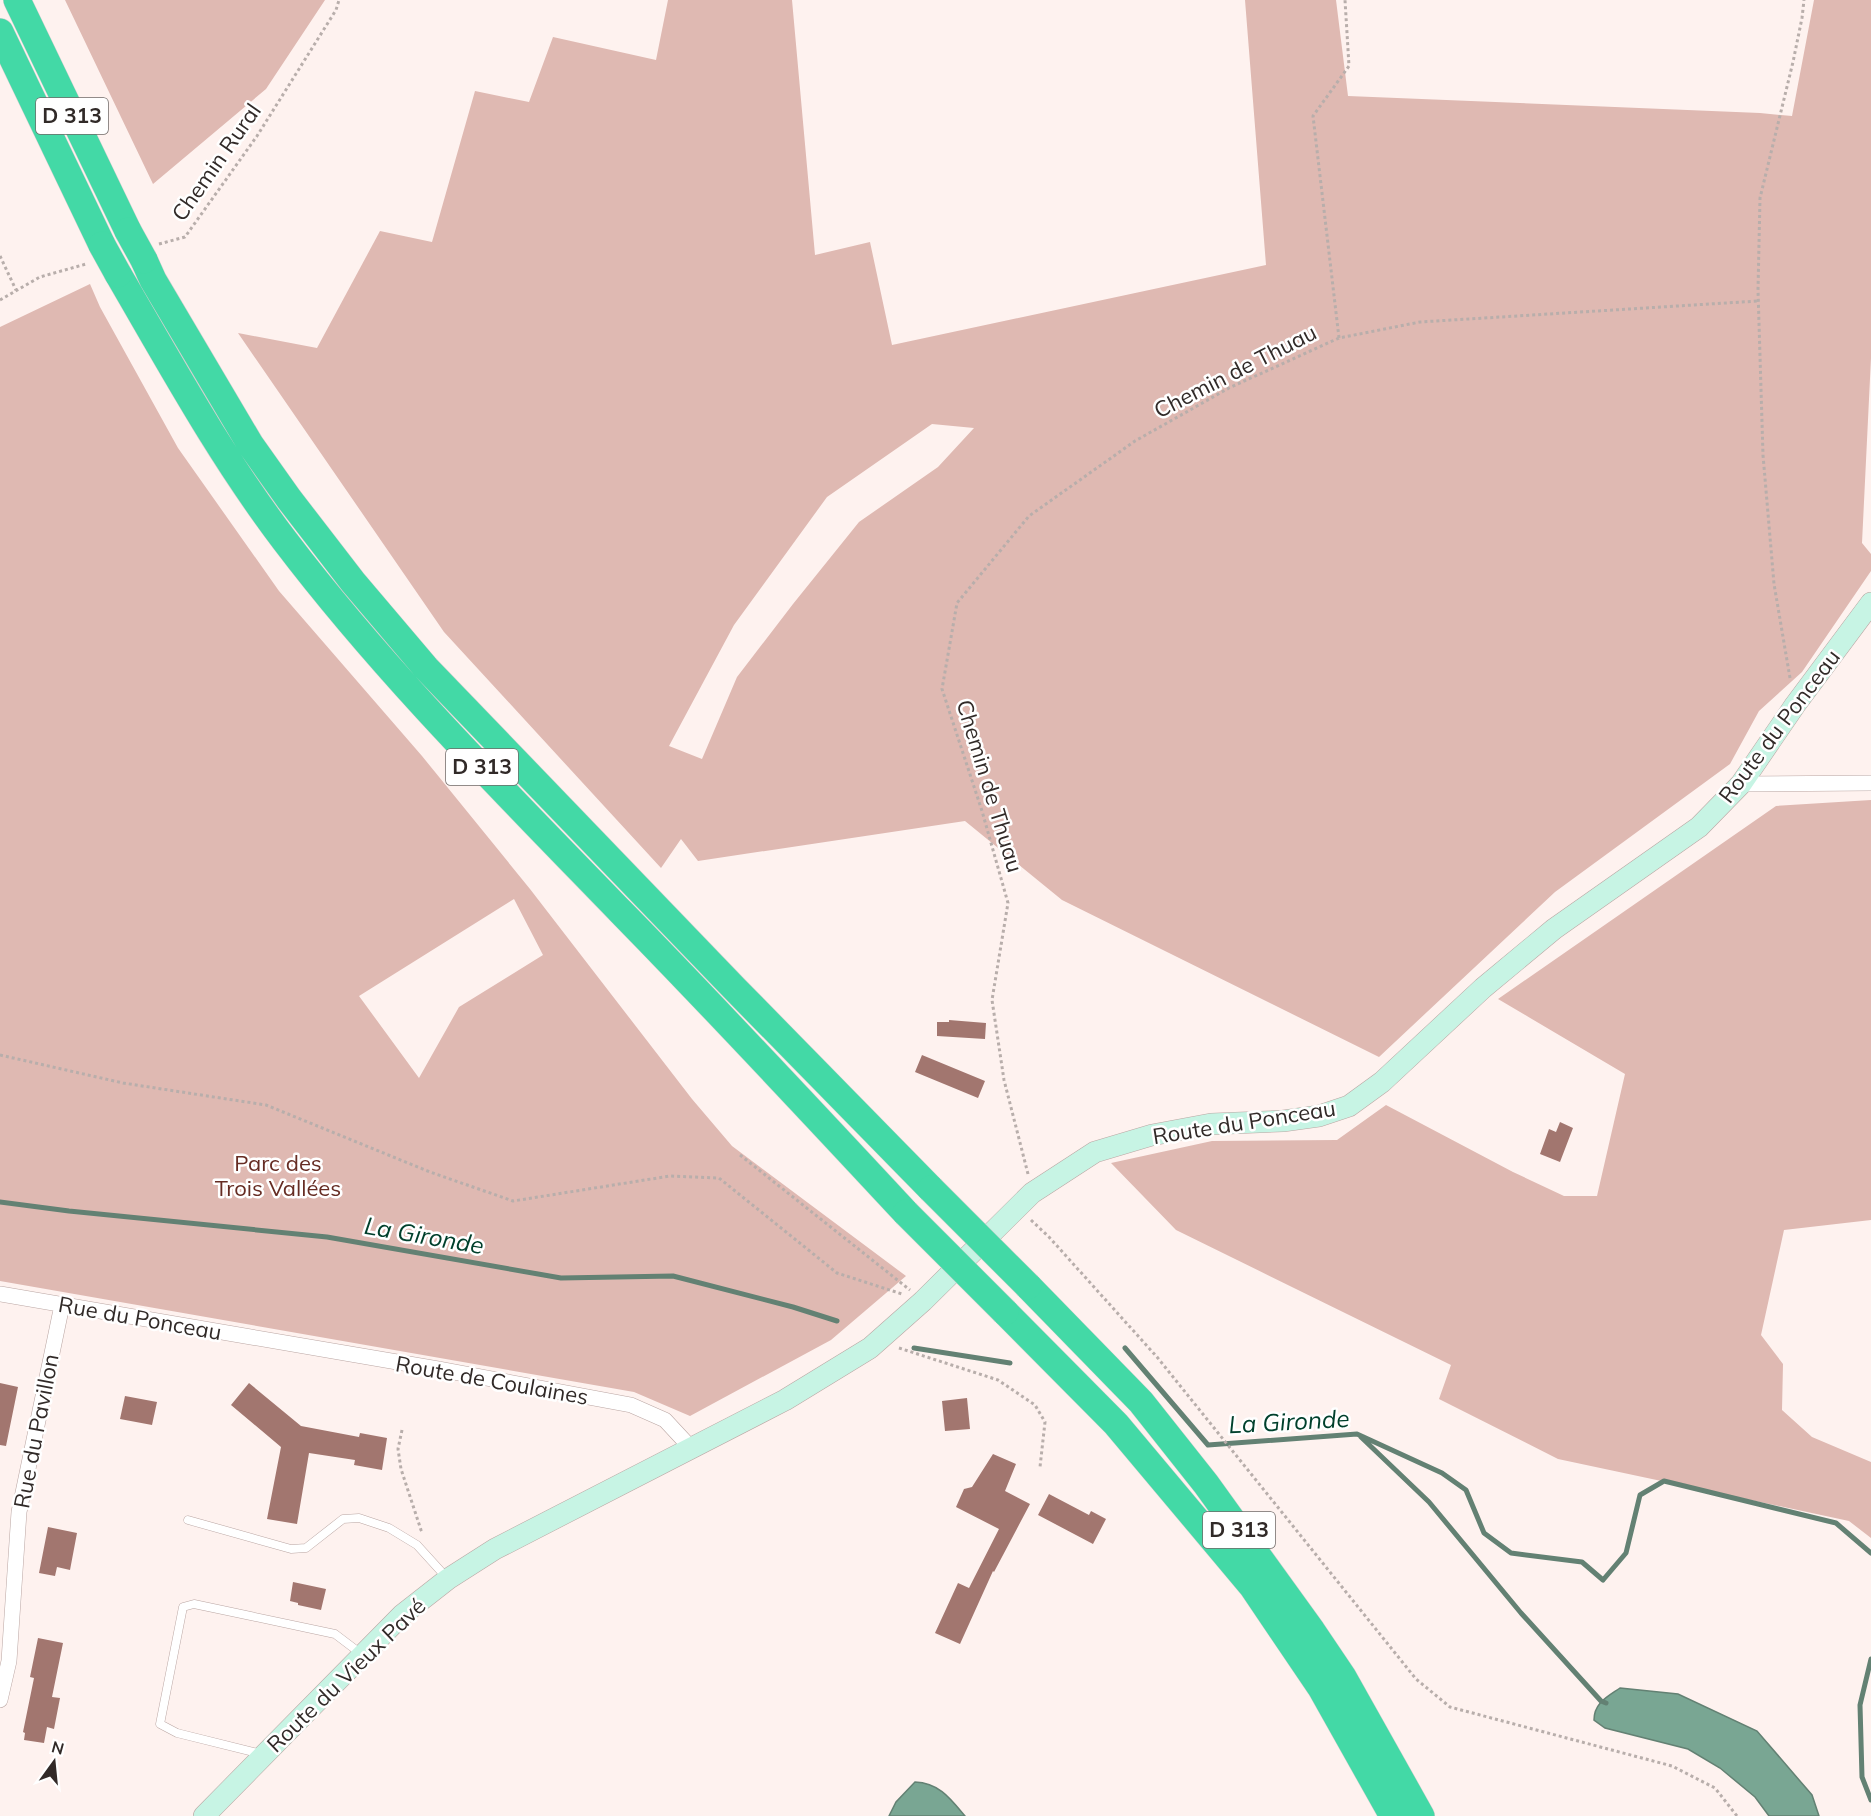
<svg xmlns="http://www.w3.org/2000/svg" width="1871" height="1816" font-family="Mulish,sans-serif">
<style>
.green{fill:#dfb9b2;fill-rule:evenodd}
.water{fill:#79a693;stroke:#638173;stroke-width:1.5}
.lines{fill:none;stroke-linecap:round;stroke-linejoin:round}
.stream{stroke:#638173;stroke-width:5}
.building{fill:#a2766f}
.lane-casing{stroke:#baa6a3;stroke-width:9}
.street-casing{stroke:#baa6a3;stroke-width:16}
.secondary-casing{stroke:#baa6a3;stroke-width:22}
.highway-casing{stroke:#d2d0d0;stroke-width:28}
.path{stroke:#b8aeab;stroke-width:3;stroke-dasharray:3 3;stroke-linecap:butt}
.lane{stroke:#fff;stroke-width:8}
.street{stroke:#fff;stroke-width:15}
.secondary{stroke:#c7f4e4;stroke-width:21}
.highway{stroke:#43d9a6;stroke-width:27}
.highway-bridge-casing{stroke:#d2d0d0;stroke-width:28;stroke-linecap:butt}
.highway-bridge{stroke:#43d9a6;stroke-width:27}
.labels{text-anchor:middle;stroke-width:5;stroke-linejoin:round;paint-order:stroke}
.shield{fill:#fff;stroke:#6f6a68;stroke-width:1.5}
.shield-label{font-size:21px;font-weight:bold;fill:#312a28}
.street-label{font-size:22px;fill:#312a28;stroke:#fff}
.park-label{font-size:22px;fill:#662c23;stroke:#fff}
.water-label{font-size:24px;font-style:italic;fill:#00402c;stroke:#fff}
</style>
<rect width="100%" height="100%" fill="#fef2ef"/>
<path class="green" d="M65,0H325L266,89L153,184Z
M668,0H792L815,255L870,242L892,345L1266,265L1245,0H1336L1348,96L1760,113L1792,116L1814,0H1871V358L1862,543L1871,554V571L1802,672L1759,711L1730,764L1555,892L1379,1057L1062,900L965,821L698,861L681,839L661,868L444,632L238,333L317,348L380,231L432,242L475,91L529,102L553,37L656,60ZM932,424L974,428L938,467L859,522L793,604L737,677L702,759L669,746L734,625L827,497Z
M90,284L100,307L178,448L279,591L422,756L530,889L692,1099L732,1146L906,1276L831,1340L690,1416L634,1392L0,1281V327ZM514,899L543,955L459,1007L419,1078L359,996Z
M1871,800V1220L1784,1230L1761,1335L1783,1364L1782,1410L1812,1437L1871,1462V1538L1849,1521L1558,1459L1439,1399L1451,1365L1176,1230L1111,1163L1212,1141L1337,1140L1386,1105L1513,1172L1564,1196H1597L1625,1074L1498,999L1776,806Z"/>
<path class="water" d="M1620,1688L1678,1694L1757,1731L1812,1795L1819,1816H1769L1755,1797L1720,1768L1688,1749L1605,1728L1594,1720C1594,1703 1607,1697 1620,1688Z
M915,1782C939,1783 950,1798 965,1816H889L896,1802Z"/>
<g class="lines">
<path class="stream" d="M0,1202L69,1211L327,1237L561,1278L673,1276L793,1307L837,1321
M914,1348L1010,1363
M1125,1348L1208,1445L1357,1434L1442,1473L1466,1490L1484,1533L1511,1553L1582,1562L1603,1580L1626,1553L1640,1495L1664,1481L1836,1523L1871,1553
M1361,1437L1429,1502L1521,1613L1601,1701L1606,1703
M1871,1659L1860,1705L1862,1777L1871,1800"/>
</g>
<path class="building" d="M949,1020L986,1023L985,1039L937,1036V1022H949Z
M922,1055L985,1081L978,1098L915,1072Z
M1560,1122L1573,1128L1560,1162L1540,1154L1549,1129L1556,1132Z
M0,1383L18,1387L6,1446L0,1445Z
M249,1383L301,1426L359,1437L360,1433L387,1438L382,1470L354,1465L355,1460L309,1453L297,1524L267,1519L281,1447L231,1405Z
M125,1396L157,1402L152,1425L120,1419Z
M967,1398L970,1429L945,1431L942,1401Z
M993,1454L1016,1464L1005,1491L1030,1504L994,1572L993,1571L960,1644L935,1633L958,1583L969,1588L999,1529L956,1507L964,1489L972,1487Z
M1049,1494L1089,1515L1091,1511L1106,1519L1093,1544L1038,1515Z
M48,1527L77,1533L70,1570L57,1567L55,1576L39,1573Z
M293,1582L326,1589L321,1610L298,1605V1603L290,1601Z
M38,1638L63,1643L52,1697L60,1698L54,1729L47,1727L44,1743L24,1740L25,1733L23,1732L34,1678L30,1677Z"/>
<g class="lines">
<defs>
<path id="lane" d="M188,1520L291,1549L306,1548L343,1519L359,1518L389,1528L417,1545L447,1578
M262,1754L177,1733L160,1724L183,1607L194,1604L335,1634L360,1653"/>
<path id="street" d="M1741,784L1871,783
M0,1294L438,1369L631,1405L665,1420L691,1448
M0,1700L9,1661L19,1512L62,1305"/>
<path id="secondary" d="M204,1816L402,1615L448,1579L495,1549L785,1400L870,1348L923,1301L1032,1193L1095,1152L1152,1135L1211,1124L1283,1121L1319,1116L1349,1106L1382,1082L1483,988L1554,929L1699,827L1741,784L1795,705L1871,603"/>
<path id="highway" d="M17,0L128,231
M0,32L102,245
M144,260L153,280L250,444L289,499L353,582L426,668L734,988L931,1189
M118,274C171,365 221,457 285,541C386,674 505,792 621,912C718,1011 812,1112 906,1213
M1028,1286L1141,1402L1206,1484L1312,1631L1343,1677L1421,1816
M1005,1312L1116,1424L1252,1586L1321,1688L1393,1816"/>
</defs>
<use href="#lane" class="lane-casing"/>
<use href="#street" class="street-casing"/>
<use href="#secondary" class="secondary-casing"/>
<use href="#highway" class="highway-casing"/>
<path class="path" d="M159,244L185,237L257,136L336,10L339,0
M0,256L16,290
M0,300L40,277L86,264
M1339,338L1313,116L1349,66L1345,0
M1790,678L1774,584L1763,455L1758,290L1760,198L1793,62L1802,18L1804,0
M0,1055L123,1083L266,1105L430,1172L513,1201L670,1176L719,1178L837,1273L902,1294
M740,1155L910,1290
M1028,1174L1004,1080L992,1000L1008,903L982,811L942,689L957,603L1029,516L1135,441L1229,388L1339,338L1420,322L1758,301
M1031,1220L1049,1237L1157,1357L1416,1679L1450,1707L1672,1766L1715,1788L1737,1816
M899,1348L998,1380L1035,1405L1045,1422L1040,1467
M402,1430L398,1449L401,1469L421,1530L423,1533"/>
<use href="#lane" class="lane"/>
<use href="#street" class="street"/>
<use href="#secondary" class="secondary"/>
<use href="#highway" class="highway"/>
<defs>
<path id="highway-bridge" d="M128,231L144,260
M102,245L118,274
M931,1189L1028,1286
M906,1213L1005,1312"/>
</defs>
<use href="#highway-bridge" class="highway-bridge-casing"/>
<use href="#highway-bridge" class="highway-bridge"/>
</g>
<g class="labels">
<g class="shield">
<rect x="36" y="98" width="72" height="36" rx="4.5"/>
<rect x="446" y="749" width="72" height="36" rx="4.5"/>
<rect x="1203" y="1512" width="72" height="36" rx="4.5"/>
</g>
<g class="shield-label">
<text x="72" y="123">D 313</text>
<text x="482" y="774">D 313</text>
<text x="1239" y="1537">D 313</text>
</g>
<g class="street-label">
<text transform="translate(216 162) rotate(-55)" y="8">Chemin Rural</text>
<text transform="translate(1235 371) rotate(-27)" y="8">Chemin de Thuau</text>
<text transform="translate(1779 726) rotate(-53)" y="8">Route du Ponceau</text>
<text transform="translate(990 786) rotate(73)" y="8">Chemin de Thuau</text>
<text transform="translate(1244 1122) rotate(-9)" y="8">Route du Ponceau</text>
<text transform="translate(140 1318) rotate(10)" y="8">Rue du Ponceau</text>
<text transform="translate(492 1380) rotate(10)" y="8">Route de Coulaines</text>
<text transform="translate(36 1431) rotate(-79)" y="8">Rue du Pavillon</text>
<text transform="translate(346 1675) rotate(-44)" y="8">Route du Vieux Pavé</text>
</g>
<g class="park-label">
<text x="278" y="1171">Parc des<tspan x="278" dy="25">Trois Vallées</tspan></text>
</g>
<g class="water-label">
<text transform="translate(424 1236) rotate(10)" y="8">La Gironde</text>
<text transform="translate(1289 1422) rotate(-3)" y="8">La Gironde</text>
</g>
</g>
<g transform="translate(54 1762) rotate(15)" stroke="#ffffff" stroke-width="4.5" paint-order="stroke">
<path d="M0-4.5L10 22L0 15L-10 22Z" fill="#312a28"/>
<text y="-9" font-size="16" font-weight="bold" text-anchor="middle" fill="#312a28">N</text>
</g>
</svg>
